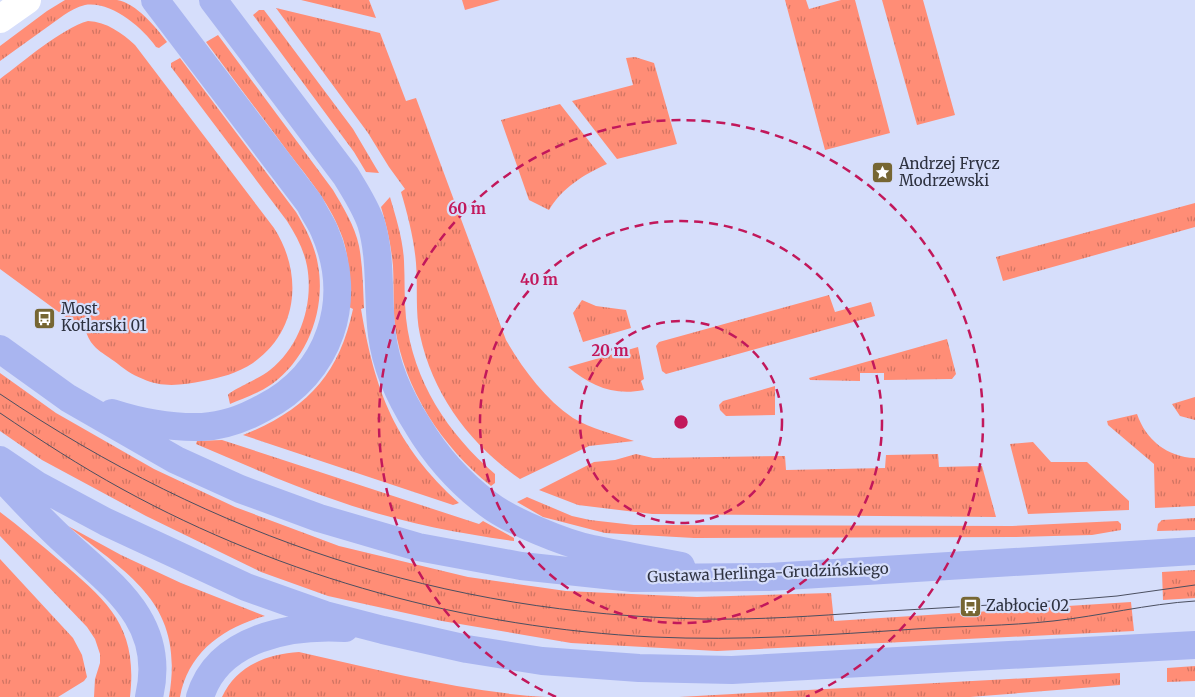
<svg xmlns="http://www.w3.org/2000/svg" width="1195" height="697" font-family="Merriweather,serif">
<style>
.grass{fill:url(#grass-tufts)}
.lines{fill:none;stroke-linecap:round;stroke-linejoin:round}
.minor{stroke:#fff;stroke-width:28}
.major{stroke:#a9b5f0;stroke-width:28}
.tram{stroke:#4b4f60;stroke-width:1}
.ring{fill:none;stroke:#c2185b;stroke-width:2.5;stroke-dasharray:9 6}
.labels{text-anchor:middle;stroke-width:4.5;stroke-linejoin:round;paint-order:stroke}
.poi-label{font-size:15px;fill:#2e3240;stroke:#d6defb;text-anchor:start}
.street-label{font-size:15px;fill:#2e3240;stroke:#d6defb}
.centre{fill:#c2185b;stroke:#d6defb;stroke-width:2.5}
.ring-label{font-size:15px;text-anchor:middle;font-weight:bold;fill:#c2185b;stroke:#d6defb;stroke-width:4.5;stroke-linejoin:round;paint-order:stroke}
</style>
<defs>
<pattern id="grass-tufts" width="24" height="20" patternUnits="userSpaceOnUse" patternTransform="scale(1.25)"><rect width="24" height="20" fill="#ff8d76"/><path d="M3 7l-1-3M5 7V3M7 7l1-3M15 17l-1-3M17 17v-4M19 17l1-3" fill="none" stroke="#cf7462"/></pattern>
</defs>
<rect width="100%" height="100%" fill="#d6defb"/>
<path class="grass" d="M65,0C82,0 100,0 117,0C136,3 156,27 167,42L159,48L156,47C142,27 111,1 85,5C77,7 70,11 64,15L0,61V46L47,11Z
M301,0H369L376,18Z
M462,0H500L465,10Z
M785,0H806L809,9L841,0H855L890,133L825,150Z
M882,0H923L955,115L917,125Z
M276,8L380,33L406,101L416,98L506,340C523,369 545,399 573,418C591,429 614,434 634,441L589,446L520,479C471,445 433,396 420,335C415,312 418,287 416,263C414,239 408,216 401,192L405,189L389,167L368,133Z
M259,10H264L353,129L379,173L366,172L354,152L253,15Z
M88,21C107,22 122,33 135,45L274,228C303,273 299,331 253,363C238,373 220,378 203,381C183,385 162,388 143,379C132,375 123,368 114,361C100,351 92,348 86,332L0,269V79C23,62 62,28 88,21Z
M218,35L333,190C343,207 355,226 359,246C363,267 363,288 364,308L361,309C375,392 395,445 459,503L453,505L243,435C306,410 339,375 353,309L349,307C350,283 350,262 343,239C332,206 309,179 288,152C261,115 233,79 206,42Z
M635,57L654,63L677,144L617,159L572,101L633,85L626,58Z
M180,58L296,212C306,229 315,246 318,265C326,309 308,358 272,384C259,393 244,398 230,404L228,395C231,390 261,378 270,370C300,346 314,304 307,266C304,250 296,235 287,221L171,67V63Z
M560,104L607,164C583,175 562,188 549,210L529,200L501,120Z
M390,197C396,218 403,239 404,261C405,280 404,299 406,318C413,381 448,434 495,474V483L491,486C442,447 404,389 395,327C393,307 394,286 393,266C391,245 387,226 381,207Z
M1195,203V227L1003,281L996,257Z
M829,295L835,312L871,302L875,316L666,374L662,371L656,346L659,342Z
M582,300L596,306L626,310L631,328L583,342L573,313Z
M947,339L956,374L952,379L884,380V373H860V381L810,380L809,378Z
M638,347L644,379L641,381L644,390C613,396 591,386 568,367Z
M0,373L56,413L154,469L235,507L339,546L468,577L566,591L697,597L831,593L834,621L1131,602L1134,631L717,651L571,643L442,621L328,596L261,572L146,516L42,460L0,431Z
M775,386V415L726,416L720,410L719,405L723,401Z
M1195,397V420L1180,416L1172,404Z
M1137,414C1146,440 1167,457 1195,458V506L1155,508L1154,464L1108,425L1107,421Z
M222,440L479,524L483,521L514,538V541C455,533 395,521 338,501C290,485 243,464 196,444L197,441Z
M1033,442L1051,462H1087L1129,501V510L1028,514L1010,444Z
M636,454L653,458L785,456L786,470L885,468L886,455L938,454L939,467L982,466L996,517L652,514L578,505L539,490L594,462L615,460Z
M527,497L572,516L590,520L634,525L1012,526L1118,521L1121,524V530L1092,535L1014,537L694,538L605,533L543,517L517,502Z
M0,512C20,527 40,544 59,560C109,602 138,627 130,697H94L95,679L100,663V654L95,639L87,627L0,536Z
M1195,518V530L1157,531L1158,524L1162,520Z
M68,526L121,555L181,583L265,616C224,627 188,652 180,697H169C185,604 131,577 68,526Z
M0,559L73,638L82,655L87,677L84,681L58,697H0Z
M1195,570V598L1163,600L1162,572Z
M299,652C381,670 462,692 546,697H222C236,666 267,654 299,652Z
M1195,666V681L1167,682V668Z
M1120,673V685L970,697H679Z"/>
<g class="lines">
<path class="minor" d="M0,19L27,0"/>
<path class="major" d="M213,0L346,176C355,191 365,206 371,223C382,259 377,298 382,335C386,368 400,398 418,426C436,456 460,483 488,504C510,521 564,543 592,549C621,555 651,560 681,566
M0,349L68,398L176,460L240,489L319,518L418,547L521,566L633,578L769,577L1195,551
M112,413C140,422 172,428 202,427C222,426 245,418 263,408C330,374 355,300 324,230C320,221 314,213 310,204L155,0
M0,460L37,485L106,522L246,587L325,615L383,630L467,649L542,661L639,668L732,670L1195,645
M0,476C21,498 42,521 65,542C113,586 167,622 149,697
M200,697C218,637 291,625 345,628"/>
<path class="tram" d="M0,394C214,538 443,614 702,619C758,620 815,616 871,612C941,608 1011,604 1081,599L1117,596L1195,585
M0,413C40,440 80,466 122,489C284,578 469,628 653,637C741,641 828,635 916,629C961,626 1007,626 1053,621C1100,616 1147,604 1195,601"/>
</g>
<g class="ring">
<circle cx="681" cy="422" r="101"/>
<circle cx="681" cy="422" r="201"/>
<path d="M556 697A302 302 0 1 1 806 697"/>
</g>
<defs>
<symbol id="sight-square" viewBox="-11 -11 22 22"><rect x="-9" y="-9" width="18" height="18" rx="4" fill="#766633" stroke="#d6defb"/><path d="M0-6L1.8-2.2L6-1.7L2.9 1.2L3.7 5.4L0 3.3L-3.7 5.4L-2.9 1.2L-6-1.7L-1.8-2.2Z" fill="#fff"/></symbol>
<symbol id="bus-square" viewBox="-11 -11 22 22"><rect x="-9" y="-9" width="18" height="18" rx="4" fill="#766633" stroke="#d6defb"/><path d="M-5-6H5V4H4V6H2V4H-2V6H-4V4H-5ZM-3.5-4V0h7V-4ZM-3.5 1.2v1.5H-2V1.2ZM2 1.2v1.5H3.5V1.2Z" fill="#fff"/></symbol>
</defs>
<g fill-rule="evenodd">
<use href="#sight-square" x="870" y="160" width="25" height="25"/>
<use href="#bus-square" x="32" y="306" width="25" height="25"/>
<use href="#bus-square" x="958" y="594" width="25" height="25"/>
</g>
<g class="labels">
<g class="poi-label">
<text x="899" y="169">Andrzej Frycz<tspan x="899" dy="17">Modrzewski</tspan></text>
<text x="61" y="314">Most<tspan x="61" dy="17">Kotlarski 01</tspan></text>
<text x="986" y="611">Zabłocie 02</text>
</g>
<g class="street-label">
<text transform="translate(768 573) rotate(-2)" y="5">Gustawa Herlinga-Grudzińskiego</text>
</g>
</g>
<circle cx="681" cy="422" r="8" class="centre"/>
<g class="ring-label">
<text x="467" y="214">60 m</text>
<text x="539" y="285">40 m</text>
<text x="610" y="356">20 m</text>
</g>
</svg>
